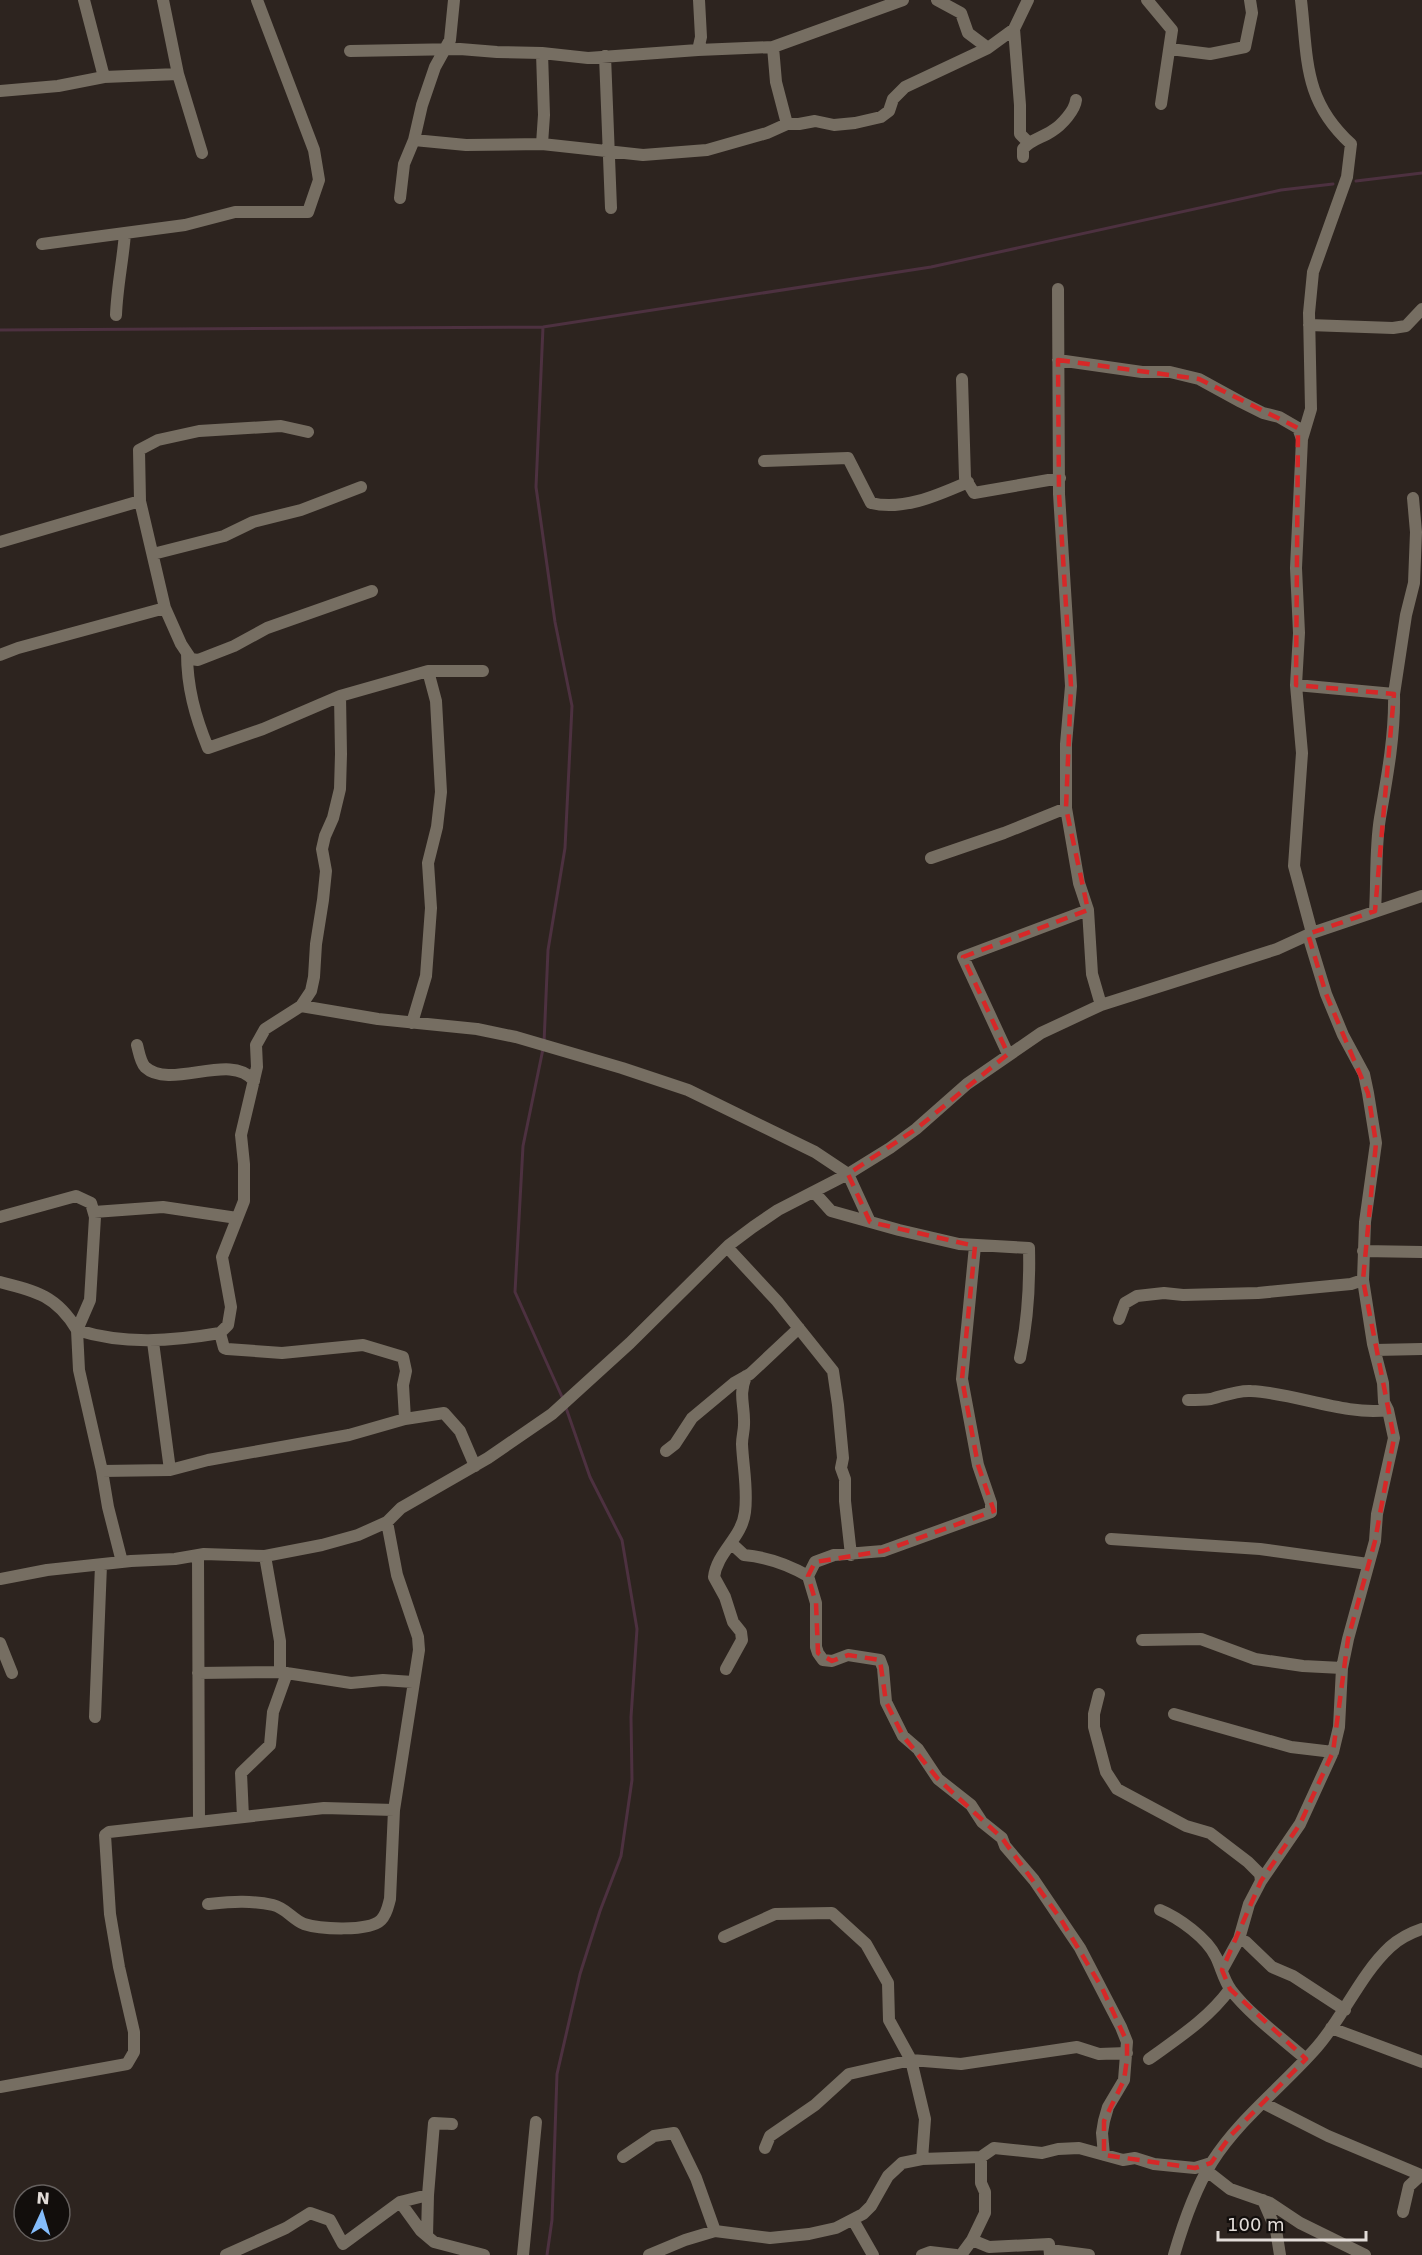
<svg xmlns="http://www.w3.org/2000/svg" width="1422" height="2255" font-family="'DejaVu Sans',sans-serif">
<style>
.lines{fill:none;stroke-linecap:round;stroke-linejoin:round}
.stream{stroke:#4d3140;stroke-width:3}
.minor{stroke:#766e62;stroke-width:12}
.marked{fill:none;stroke:#d62828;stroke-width:4.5;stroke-dasharray:12 8;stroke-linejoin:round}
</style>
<rect width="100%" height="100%" fill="#2d241f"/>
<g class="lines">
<path class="stream" d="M1356,181L1422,173
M543,327L536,487L555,622L572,706L565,848L548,950L544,1043
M0,330L543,327L931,267L1281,190L1333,184
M543,1049L523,1146L515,1292L563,1399
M547,2255L552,2220L557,2074L580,1974L600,1911L621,1856L632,1780L631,1717L637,1629L622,1540L590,1477L565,1405"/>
<path class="minor" d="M84,0L104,77
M163,0L178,74L202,153
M937,0L961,13L968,33L988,48
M1147,0L1172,30L1161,104
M1301,0C1308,60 1303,100 1351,144L1347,177L1313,272L1309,313L1311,409L1302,439
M1014,29L1020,105V134L1028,142
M773,47L776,82L787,124
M1170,49L1210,54L1245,47L1252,13L1250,0
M698,50L773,47L903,0
M350,51L460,49L497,52L542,53L588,58L698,50L701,37L699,0
M605,56L611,208
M0,91L58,86L104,77L178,74
M414,140L422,105L435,67L450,40L454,0
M542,144L544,115L542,53
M1023,157V149C1031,139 1042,138 1052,131C1062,125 1075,110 1076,100
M400,198L404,164L414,140L466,145L542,144L643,155L707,150L767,133L787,124H799L815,121L834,125L855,123L881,117L889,111L893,99L905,87L988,48L1014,29L1028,0
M42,244L185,225L235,212H308L319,180L314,150L257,0
M1058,289L1059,494L1071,686L1066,744V808L1079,883L1088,910L1092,974L1101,1005
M116,315C117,287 123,260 125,233
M1309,325L1393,328L1406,326L1422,309
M1058,360L1142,372H1170L1199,379L1241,402L1263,413L1279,417L1298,428L1302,439L1296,568L1299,633L1296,685L1302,753L1294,866L1312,933
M962,379L965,478L974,493L1060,478
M308,432L281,426L199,431L158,440L139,450L140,501L165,608L181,644L191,659L198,660L234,646L267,628L372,591
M764,461L848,458L871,503C903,511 938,495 968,482
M0,542L140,501
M153,554L224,536L253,522L301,510L361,487
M187,653C187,687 195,716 208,748L263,729L340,696
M0,655L18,648L165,608
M1296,685L1394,694L1406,615L1414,583L1416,532L1413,498
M931,858L1004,833L1066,808
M1375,911C1377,881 1375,848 1380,818C1387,778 1395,735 1394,694
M1308,935L1326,994L1343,1035L1364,1074L1368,1093L1376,1143L1365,1222L1363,1280L1373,1344L1383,1383L1384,1402L1388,1410L1394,1438L1377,1514L1375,1541L1348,1639L1342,1668L1339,1727L1333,1752L1300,1824L1261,1881L1249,1904L1239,1939L1246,1942L1272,1967L1293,1976L1345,2010
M301,1006L378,1019L477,1029L516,1037L622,1068L688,1090L815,1152L848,1174L870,1222
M412,1023L426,976L431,908L428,863L437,827L441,792L436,701L428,671
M137,1045C139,1052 140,1061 145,1067C171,1091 231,1051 254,1081
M1008,1054L963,957L1088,910
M814,1192L831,1211L899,1230L959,1244L1029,1248C1030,1287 1028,1320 1020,1358
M94,1212L163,1207L237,1218
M0,1217L76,1196L91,1203L95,1217L90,1300L77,1330L79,1370L102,1471L108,1507L122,1562
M975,1246L962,1379L978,1465L991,1503V1512L883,1551L834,1555L815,1562L808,1576L816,1603V1647L818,1653L823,1660L832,1661L848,1655L880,1660L883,1668L886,1702L903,1736L918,1749L938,1779L971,1805L982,1822L1002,1838L1005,1846L1034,1880L1080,1948L1121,2027L1127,2042L1124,2080L1108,2107L1104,2121L1102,2133L1104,2155
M727,1247L777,1301L833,1371L838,1405L843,1458L841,1468L845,1479V1501L851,1555
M1363,1251L1422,1252
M0,1282C36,1291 57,1296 77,1330C124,1345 173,1341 220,1333L228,1325L231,1307L222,1257L244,1201V1164L241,1135L257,1067L256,1045L265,1029L301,1006L311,991L314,977L316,944L323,900L326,871L322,849L325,836L333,818L340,789L341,754L340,696L428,671H483
M1119,1319L1125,1303L1137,1296L1164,1293L1183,1295L1258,1293L1351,1284L1363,1280
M220,1333L224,1348L227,1349L282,1353L363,1345L403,1357L406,1371L403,1385L405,1419
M153,1342L170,1470
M1375,1350L1422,1349
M1188,1400C1195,1400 1203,1400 1211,1399C1223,1396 1238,1390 1251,1391C1295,1393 1346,1416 1388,1410
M666,1451L675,1444L692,1418L734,1383L750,1374L799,1328
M102,1471L170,1470L208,1460L349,1435L405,1419L444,1413L460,1431L475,1466
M1111,1539L1260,1549L1368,1564
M731,1543L744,1555C766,1557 789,1565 808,1576
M198,1555L199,1822
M265,1556L280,1641V1672
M0,1579L47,1570L131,1561L175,1559L204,1554L265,1556L322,1545L358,1535L387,1522L401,1508L488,1458L552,1414L630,1343L729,1245L753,1227L778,1210L848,1174L890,1148L916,1129L967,1084L1041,1033L1101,1005L1277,949L1312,933L1422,896
M1142,1640L1201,1639L1255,1659L1303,1666L1342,1668
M0,1643L12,1673
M726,1669L742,1640L741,1632L733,1622L725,1597L714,1577C717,1552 742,1538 745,1512C748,1489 743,1467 742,1444C742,1437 744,1431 744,1425C745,1404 738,1397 746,1376
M198,1673L280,1672L351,1683L383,1680L413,1682
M1099,1694L1094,1714V1727L1106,1772L1117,1789L1186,1826L1210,1833L1248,1862L1260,1874L1261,1881
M1174,1714L1291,1747L1333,1752
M95,1717L101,1565
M243,1817L241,1773L270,1745L273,1712L287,1673
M208,1904C230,1902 251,1900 273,1905C286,1908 292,1919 304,1924C319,1929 369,1932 381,1920C387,1914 388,1906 390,1899L394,1810L419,1650L418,1637L397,1575L387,1522
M1160,1910C1179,1918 1207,1938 1216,1957C1221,1967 1224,1981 1231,1990C1248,2013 1284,2040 1306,2059
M724,1937L775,1914L832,1913L866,1944L888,1983L889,2020L911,2060L925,2119L922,2159
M1222,1970L1239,1939
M1331,2028L1422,2062
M1149,2059C1178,2038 1208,2019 1230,1989
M0,2087L127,2064L134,2052V2032L119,1967L110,1914L105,1835L109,1832L324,1808L394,1810
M1263,2103L1328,2136L1421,2175L1409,2186L1403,2212
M765,2148L770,2136L815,2105L849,2074L911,2060L961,2064L1077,2047L1099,2054L1127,2053
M623,2157L654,2136L674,2133L696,2178L715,2231
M1207,2171L1230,2189L1270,2203L1300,2223L1365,2255
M428,2195L434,2123L452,2124
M1263,2200L1276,2230L1280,2255
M400,2202L428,2195L427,2236
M853,2220L873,2255
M972,2240L989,2247L1049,2244L1050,2255
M1050,2250L1089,2255
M226,2255L286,2228L310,2213L330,2220L343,2244L400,2202L421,2231L434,2242L484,2255
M523,2255L536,2122
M649,2255L685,2240L715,2231L770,2238L809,2234L836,2228L863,2214L871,2206L888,2176L902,2163L922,2159L981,2157L994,2148L1042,2153L1058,2149L1079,2148L1123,2160L1135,2158L1154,2164L1174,2166L1195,2168L1211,2163
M922,2255L930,2252L956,2255
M961,2255L972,2240L985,2213V2192L981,2183V2157
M1174,2255C1183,2224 1195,2189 1212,2162C1240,2118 1283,2086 1317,2047C1344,2016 1360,1975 1390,1947C1400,1938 1410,1933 1422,1929"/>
</g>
<path class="marked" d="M1058,360L1199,379L1298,428L1296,685L1394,694L1375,911L1308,934L1326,994L1368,1093L1376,1143L1363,1280L1394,1438L1375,1541L1348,1639L1333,1752L1300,1824L1261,1881L1222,1970L1230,1989L1306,2059L1231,2135L1211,2163L1195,2168L1104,2155V2121L1124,2080L1127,2059V2042L1102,1988L1060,1918L1002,1838L938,1779L903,1736L886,1702L880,1660L848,1655L832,1661L818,1653L816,1603L808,1576L815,1562L883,1551L994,1511L978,1465L962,1379L975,1246L870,1222L848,1174L916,1129L1008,1054L963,957L1088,910L1066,808L1071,686L1059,494Z"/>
<g transform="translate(42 2213) rotate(4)"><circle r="28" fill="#120e0c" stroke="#65605e" stroke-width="1.5"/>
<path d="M0-4.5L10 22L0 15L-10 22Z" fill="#84bcfb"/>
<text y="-9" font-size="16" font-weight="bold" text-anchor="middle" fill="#e2dcd8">N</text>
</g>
<path d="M1218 2231v9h148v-9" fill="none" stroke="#e2dcd8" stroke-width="3"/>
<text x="1227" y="2231" font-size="18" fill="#e2dcd8" stroke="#120e0c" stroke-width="4.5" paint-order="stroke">100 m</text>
</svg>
